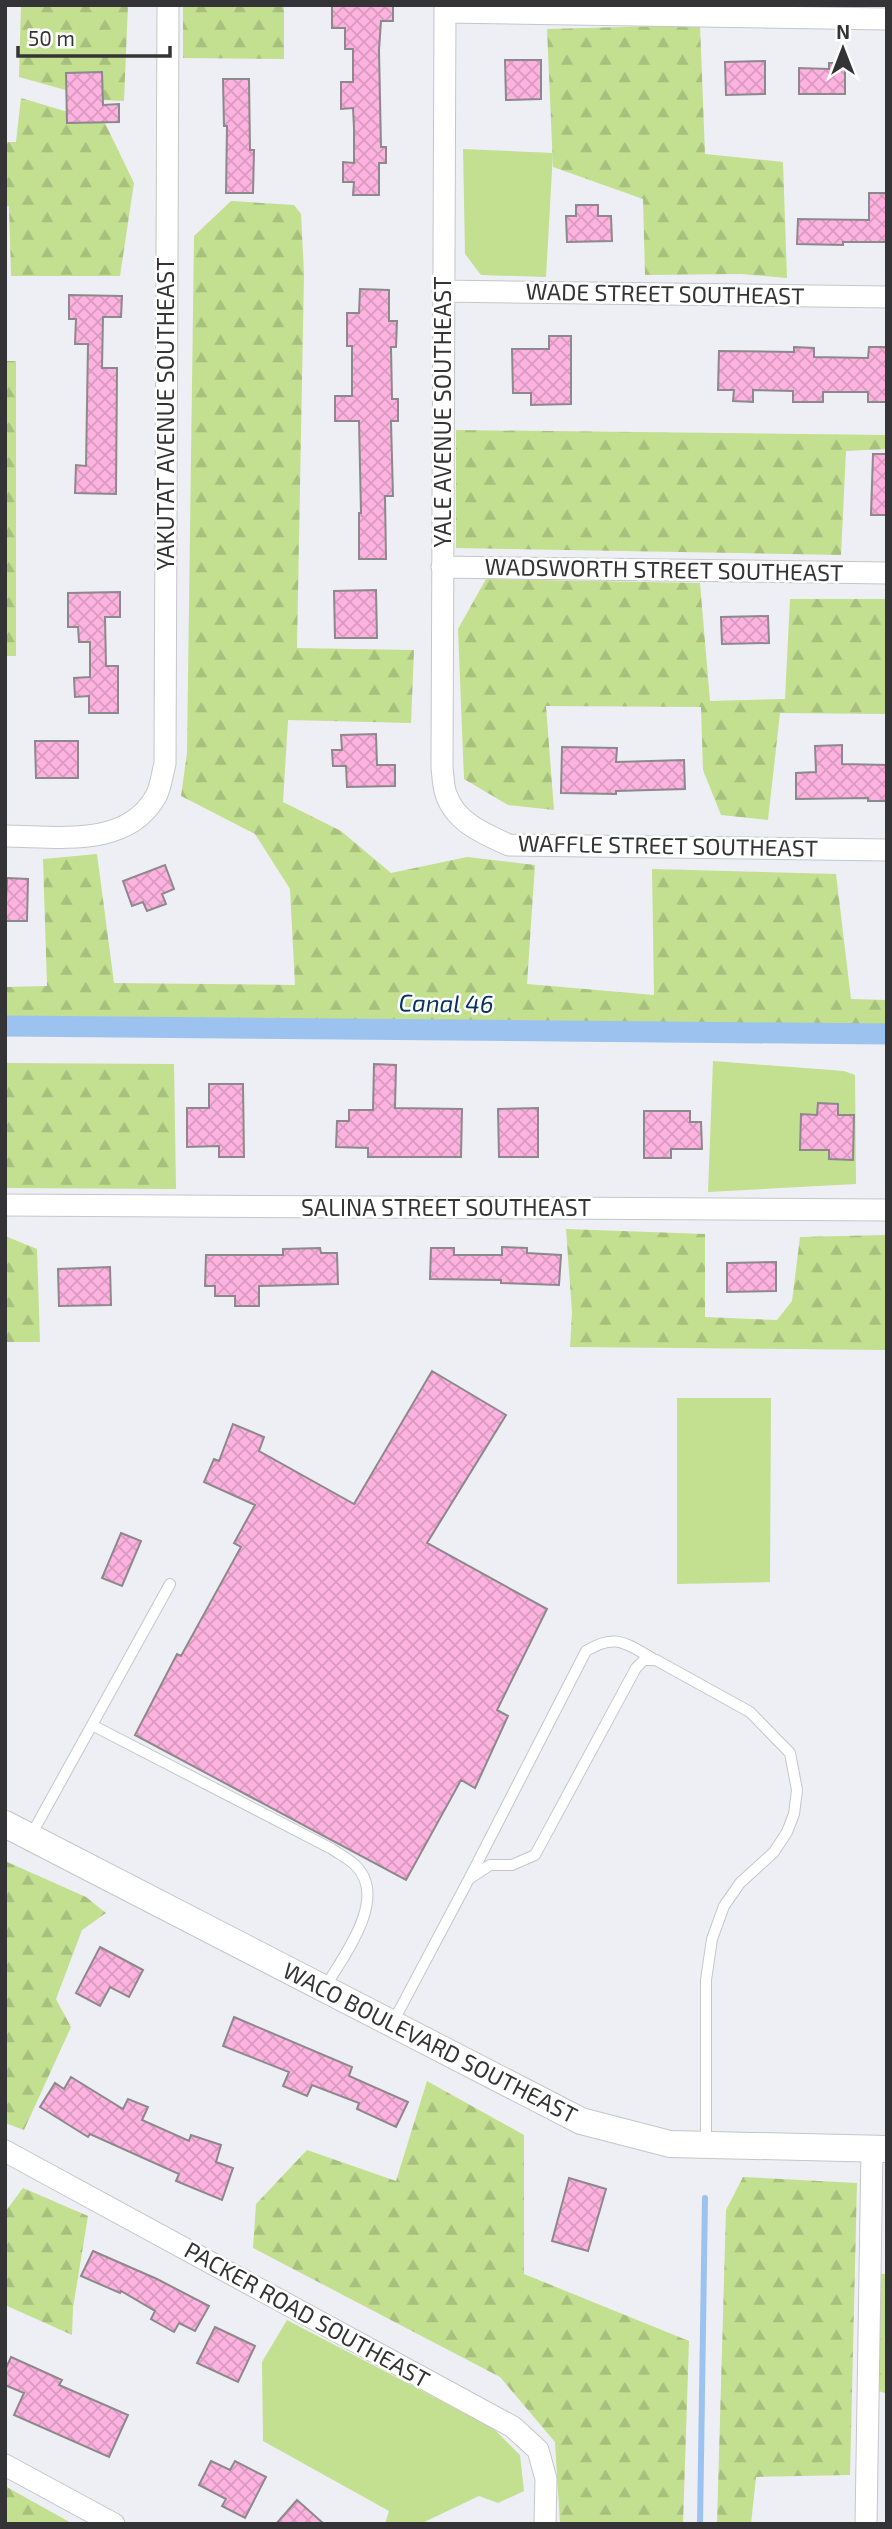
<svg xmlns="http://www.w3.org/2000/svg" width="892" height="2529" font-family="'Exo 2',sans-serif">
<style>
.grass{fill:#c3df90}
.forest{fill:url(#forest-firs)}
.lines{fill:none;stroke-linecap:round;stroke-linejoin:round}
.stream{stroke:#9cc2f0;stroke-width:6}
.canal{stroke:#9cc2f0;stroke-width:21}
.building{fill:url(#building-cross-hatch);stroke:#8d888b;stroke-width:2}
.service-casing{stroke:#c5c6cb;stroke-width:12}
.minor-casing{stroke:#c5c6cb;stroke-width:23}
.tertiary-casing{stroke:#c5c6cb;stroke-width:28}
.service{stroke:#fff;stroke-width:10}
.minor{stroke:#fff;stroke-width:21}
.tertiary{stroke:#fff;stroke-width:26}
.labels{text-anchor:middle;stroke-width:5;stroke-linejoin:round;paint-order:stroke}
.street-label{font-size:23px;fill:#343436;stroke:#fff}
.water-label{font-size:24px;font-style:italic;fill:#053463;stroke:#fff}
</style>
<defs>
<pattern id="forest-firs" width="22" height="20" patternUnits="userSpaceOnUse" patternTransform="scale(1.75)"><rect width="22" height="20" fill="#c3df90"/><path d="M5 1l3.5 6h-7zM16 11l3.5 6h-7z" fill="#a8c07d"/></pattern>
<pattern id="building-cross-hatch" width="8" height="8" patternUnits="userSpaceOnUse" patternTransform="scale(1.75)"><rect width="8" height="8" fill="#fdb2df"/><path d="M0 0l8 8M0 8l8-8" fill="none" stroke="#d99ac0"/></pattern>
</defs>
<rect width="100%" height="100%" fill="#eeeff4"/>
<path class="grass" d="M463,149L553,153L546,277L481,275L465,254Z
M713,1061L844,1071L855,1075L856,1184L708,1192Z
M677,1398H771L770,1582L677,1584Z
M287,2320L493,2428L520,2455L524,2491L498,2503L479,2496L420,2524H385L389,2511L263,2441L262,2362Z"/>
<path class="forest" d="M21,5H128L124,101L101,100L19,77Z
M183,5H284V59L183,58Z
M700,25L705,154L783,162L787,278L741,274L645,275L643,199L553,167L547,29Z
M21,98L105,123L134,183L120,276H11L9,206H5V142H16Z
M231,201L294,205L301,214L304,273L297,648L414,650L411,723L288,720L283,802L341,831L391,873L467,857L535,865L527,984L654,995L652,869L836,874L851,999L887,1000V1028L5,1019V987L47,986L43,859L97,854L114,983L295,985L290,889L255,834L181,796L187,753L194,236Z
M5,361H16V656H5Z
M456,430L887,435V449L846,451L841,555L456,548Z
M486,579L700,583L710,701L785,699L790,599H887V714L780,713L768,820L721,815L703,770L701,707L546,706L554,810L508,805L464,779L458,629Z
M5,1063L174,1064L176,1189L5,1188Z
M566,1229L705,1234V1317L777,1320L792,1301L800,1237L887,1235V1350L570,1347L572,1312Z
M5,1236L37,1249L40,1342H5Z
M5,1861L86,1897L106,1913L82,1930L56,1999L71,2027L24,2130L5,2123Z
M427,2081L524,2135V2274L689,2341L683,2524H560L555,2442L500,2377L253,2248L256,2204L307,2150L396,2181Z
M743,2177L857,2183L850,2475L756,2477L751,2524H717L726,2210Z
M23,2188L88,2216L73,2308L72,2335L5,2305V2212Z
M879,2274H887V2404L885,2393L875,2390Z
M5,2486L73,2524H5Z"/>
<g class="lines">
<path class="stream" d="M700,2524L705,2198"/>
<path class="canal" d="M5,1026L887,1034"/>
</g>
<path class="building" d="M332,5H393V21H381L379,50L381,147H386V163H379V195H353L354,182H343V162L354,163V128L353,108L341,109V82H353V49H345V28H332Z
M505,60H541V99L506,100Z
M765,61V94L726,95L725,62Z
M829,63H845V94H799V68L829,69Z
M102,72L103,105L119,104V122L67,123L66,73Z
M223,79H249L250,150H254L253,193H226L227,126H224Z
M869,193H887V242H843V245L797,244L798,219L869,220Z
M576,205H598V216H611L612,241L567,242L566,216H576Z
M360,289L389,290V321H397L396,347H391L392,399H398V421H391L393,496H385L386,559H359V513H361L359,421H335V396H352V346H347V313H359Z
M69,295L122,296L121,317H103L102,368H117L116,494L75,493L76,465L86,466L88,344H75L76,319H69Z
M549,336H571V404L531,405V393H513L512,349H549Z
M794,347L814,348V357L868,358L869,347H887V402H868V392H823V402H793V391L753,390V402L733,401L734,390H718L719,351L794,352Z
M873,454H887V515H871Z
M376,590L377,638H335L334,591Z
M120,592V617H105L106,666H118V713H89V696L75,697L74,678L90,677V642H79L78,627H68V593Z
M768,616L769,643L722,644L721,617Z
M376,734L377,765H395V786L347,787L346,766H333L332,750H342L341,735Z
M35,741H78V778H36Z
M842,745V764L887,765V801H868V798L796,799V773L816,772L815,746Z
M562,747L617,748L616,762L684,760L685,789L616,791V794L561,793Z
M165,865L174,889L162,894L166,904L147,911L143,902L132,906L123,881Z
M7,878L28,879L27,921H5Z
M374,1064L396,1065L395,1108L462,1109L461,1157H368V1148L336,1147L337,1121H349V1110H373Z
M209,1084H243L244,1157H219V1146L187,1147V1108H209Z
M818,1103L838,1104V1115H854L853,1160L829,1159V1150H800L801,1114L817,1115Z
M538,1108V1157H499L498,1109Z
M644,1111H690V1122H701L702,1149H671V1158H644Z
M502,1247L527,1248V1253L561,1255L559,1285L501,1283V1280L430,1279L431,1248H454V1255H502Z
M320,1248L321,1253H337L338,1284L259,1286V1306H235V1296H215V1286H205L206,1255H283V1249Z
M776,1262V1291L727,1292V1263Z
M110,1267L111,1305L59,1306L58,1269Z
M432,1371L506,1415L427,1543L547,1609L497,1710L508,1716L475,1788L461,1780L406,1880L135,1735L177,1654L181,1656L241,1547L234,1543L255,1505L204,1482L214,1459L219,1461L233,1424L264,1437L259,1451L354,1504Z
M121,1533L141,1541L122,1586L102,1578Z
M100,1947L143,1970L129,1997L110,1987L100,2006L76,1993Z
M234,2017L352,2067L349,2076L408,2102L396,2127L357,2109L359,2103L312,2085L307,2096L283,2086L289,2072L223,2046Z
M71,2077L123,2109L128,2099L148,2107L142,2120L189,2141L191,2135L221,2145L216,2162L233,2168L222,2200L176,2181L179,2174L90,2134L88,2137L40,2107L55,2083L64,2089Z
M569,2178L606,2189L588,2251L552,2241Z
M93,2251L157,2279L209,2306L195,2331L179,2323L174,2332L151,2319L155,2311L121,2291L120,2293L81,2276Z
M215,2327L255,2346L238,2382L197,2363Z
M11,2357L62,2380L59,2385L128,2415L109,2457L14,2415L24,2393L5,2385V2370Z
M211,2461L230,2470L235,2461L266,2477L245,2518L222,2506L226,2499L199,2485Z
M297,2500L324,2524H276Z"/>
<g class="lines">
<defs>
<path id="service" d="M92,1725L332,1849C339,1854 349,1859 355,1865C390,1898 342,1958 324,1989
M30,1837L170,1584
M469,1879L490,1865H512L535,1855L636,1668L644,1660H656L750,1712L790,1753L797,1790L794,1814L787,1832L774,1852L740,1883L724,1906L712,1939L706,1980V2145
M392,2024L469,1879L586,1651C615,1633 625,1643 652,1658"/>
<path id="minor" d="M445,5L442,767C443,776 443,786 446,794C455,822 484,834 509,845L887,850
M445,12L887,19
M443,291L887,297
M442,567L887,573
M5,836C56,836 127,849 156,796C161,787 162,774 165,764L168,5
M5,1205L887,1210
M5,2151L513,2427L538,2450L546,2479L545,2524
M5,2465L114,2524
M866,2524L872,2149"/>
<path id="tertiary" d="M5,1824L581,2121L670,2144L887,2149"/>
</defs>
<use href="#service" class="service-casing"/>
<use href="#minor" class="minor-casing"/>
<use href="#tertiary" class="tertiary-casing"/>
<use href="#service" class="service"/>
<use href="#minor" class="minor"/>
<use href="#tertiary" class="tertiary"/>
</g>
<g class="labels">
<g class="street-label">
<text transform="translate(665 294) rotate(1)" y="8">WADE STREET SOUTHEAST</text>
<text transform="translate(443 412) rotate(-90)" y="8">YALE AVENUE SOUTHEAST</text>
<text transform="translate(166 414) rotate(-90)" y="8">YAKUTAT AVENUE SOUTHEAST</text>
<text transform="translate(664 570) rotate(1)" y="8">WADSWORTH STREET SOUTHEAST</text>
<text transform="translate(668 846) rotate(1)" y="8">WAFFLE STREET SOUTHEAST</text>
<text x="446" y="1216">SALINA STREET SOUTHEAST</text>
<text transform="translate(430 2043) rotate(27)" y="8">WACO BOULEVARD SOUTHEAST</text>
<text transform="translate(307 2315) rotate(29)" y="8">PACKER ROAD SOUTHEAST</text>
</g>
<g class="water-label">
<text transform="translate(446 1004) rotate(1)" y="8">Canal 46</text>
</g>
</g>
<rect width="892" height="2529" fill="none" stroke="#343436" stroke-width="14"/>
<g transform="translate(843 49)" stroke="#ffffff" stroke-width="5" paint-order="stroke">
<path d="M0-5L12 26L0 18L-12 26Z" fill="#343436"/>
<text y="-10" font-size="19" font-weight="bold" text-anchor="middle" fill="#343436">N</text>
</g>
<path d="M18 46v10h152v-10" fill="none" stroke="#343436" stroke-width="3.5"/>
<text x="28" y="46" font-size="21" fill="#343436" stroke="#ffffff" stroke-width="5" paint-order="stroke">50 m</text>
</svg>
